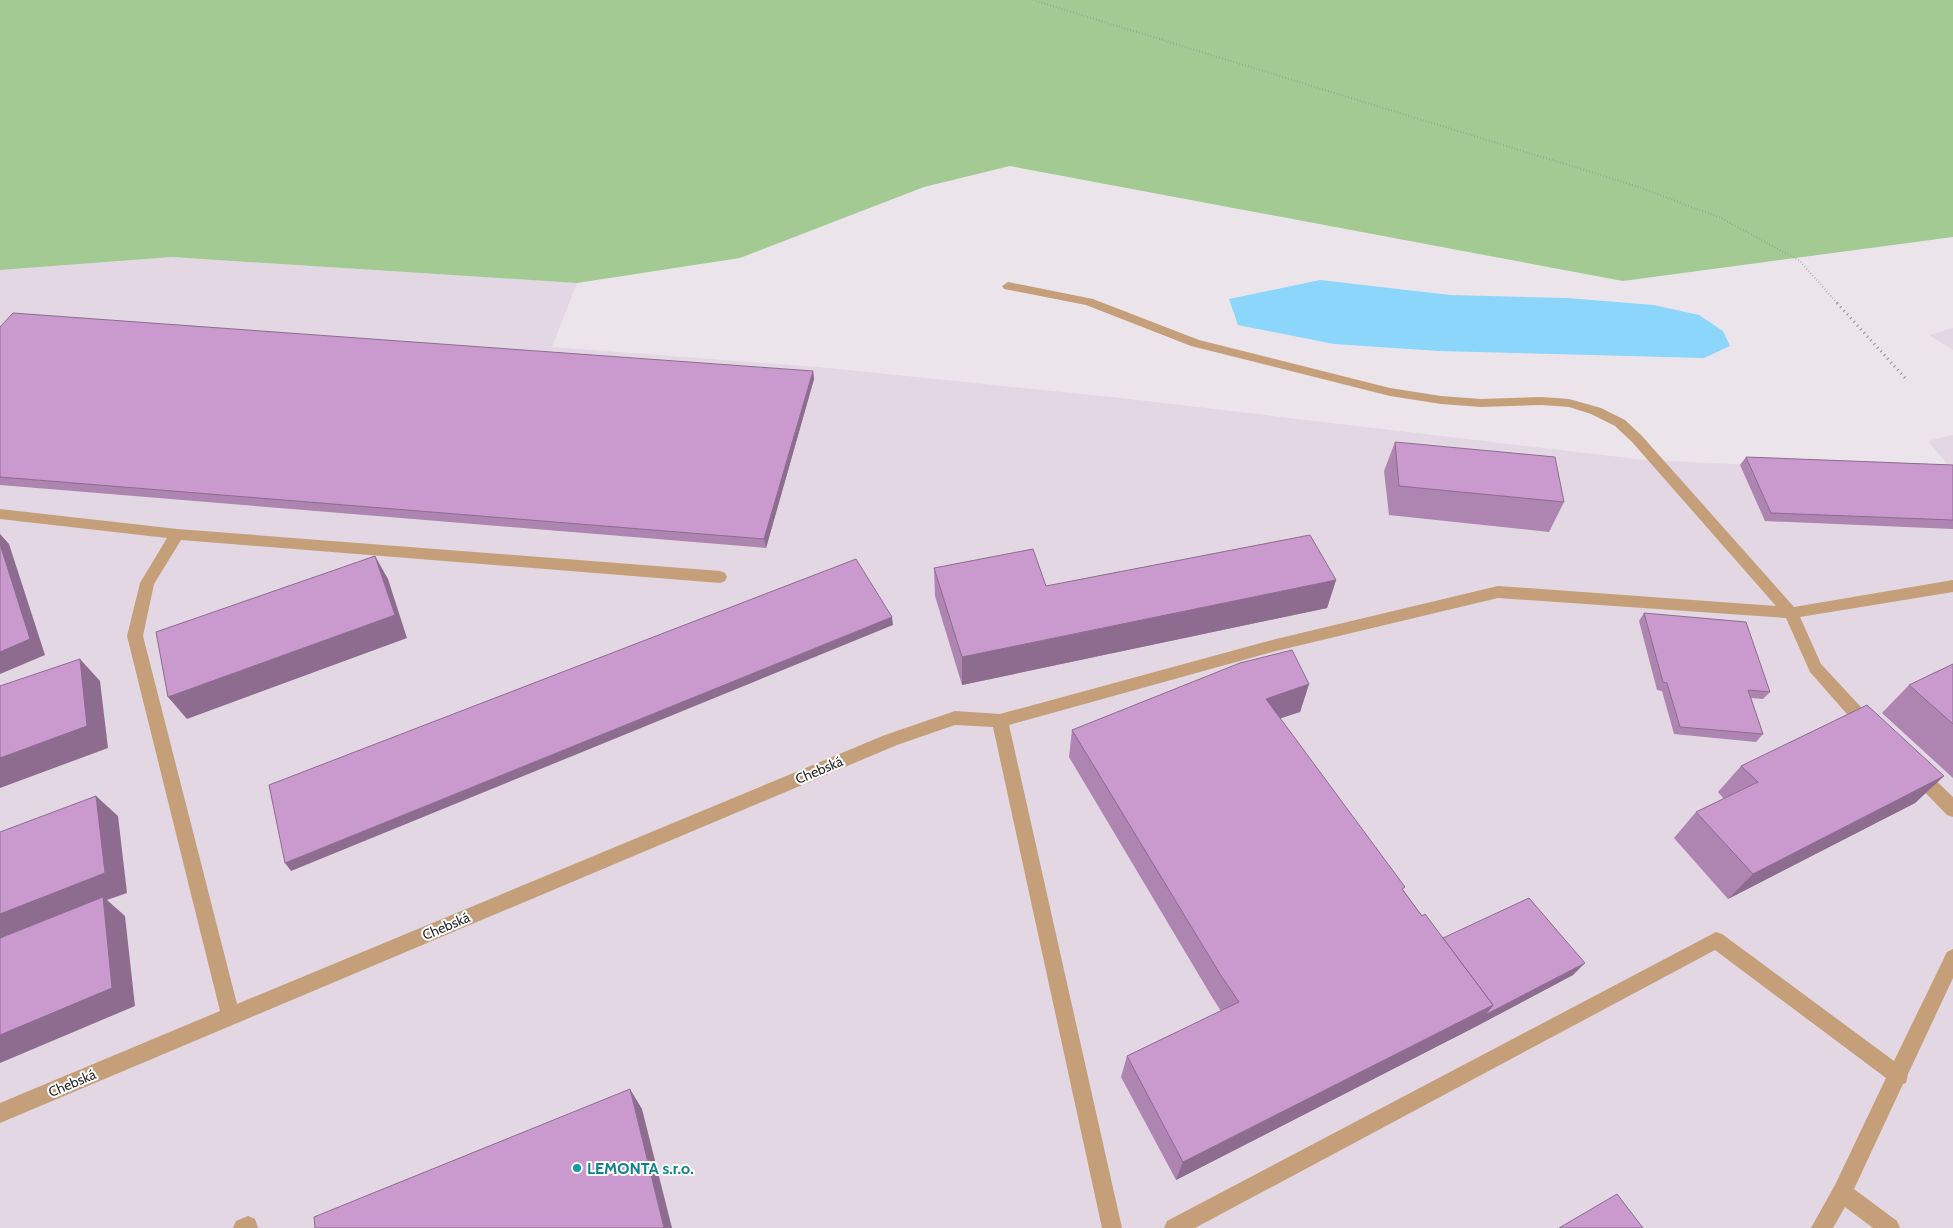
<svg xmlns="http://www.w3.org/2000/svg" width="1953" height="1228" font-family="Cabin,sans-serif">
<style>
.built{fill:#e2d7e3}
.green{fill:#a3ca92}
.water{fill:#8bd6fa}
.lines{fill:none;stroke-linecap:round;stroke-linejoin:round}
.path-far1{stroke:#918d92;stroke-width:2;stroke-dasharray:0.5 2.5;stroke-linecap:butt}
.path{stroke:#918d92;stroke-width:3;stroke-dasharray:1 4;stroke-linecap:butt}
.service{fill:#c49f79;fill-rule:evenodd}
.wall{fill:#ae84b1}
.shaded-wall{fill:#8d6c90}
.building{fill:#ca9ace;stroke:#8d6c90}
.culture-dot{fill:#0f9aa8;stroke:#fff;stroke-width:2}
.labels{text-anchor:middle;stroke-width:4;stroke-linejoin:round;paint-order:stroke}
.street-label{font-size:14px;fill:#2b292c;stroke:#fff}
.near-culture-label{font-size:16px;font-weight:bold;fill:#0d838f;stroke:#fff;text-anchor:start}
</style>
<rect width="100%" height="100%" fill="#ebe5eb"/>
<path class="built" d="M172,257L577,283L552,347L819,367L1121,398L1645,460L1953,474V1228H0V270Z
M1953,328V350L1929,335Z
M1953,435V471L1928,441Z"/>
<path class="green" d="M0,0H1953V237L1623,281L1010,166L924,187L740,258L577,283L172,257L0,270Z"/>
<path class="water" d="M1320,280L1450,295L1567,298L1654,305L1699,315L1723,331L1730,346L1704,358L1439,351L1334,344L1238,325L1229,299Z"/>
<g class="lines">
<path class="path-far1" d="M1033,0L1633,185L1721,218L1800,261L1838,304"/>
<path class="path" d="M1837,303L1907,380"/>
<path class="service" d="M1008,282L1093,299L1199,340L1390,388L1441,396L1481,399L1542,397L1569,399L1601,408L1625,420L1642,436L1794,607L1953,580V592L1800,617L1821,664L1873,720L1875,725L1873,730L1867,732L1861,730L1810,672L1786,618L1498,598L1276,651L1009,725L1122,1228H1102L993,727L955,725L897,745L0,1123V1103L220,1011L127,636L140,583L167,538L0,519V509L177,529L720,571L725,573L727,577L725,581L720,583L181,540L154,584L143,636L237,1004L885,735L955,711L1000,714L1276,639L1498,586L1776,606L1632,442L1615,426L1591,414L1569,407L1542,405L1481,407L1441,404L1390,396L1191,346L1086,305L1004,289L1002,286Z
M1918,767L1924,769L1953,797V817L1947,815L1912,779L1910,774L1912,769Z
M1716,932L1722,934L1894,1061L1947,952L1953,949V978L1908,1074L1906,1083L1903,1084L1854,1189L1897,1221L1900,1228H1873L1845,1207L1833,1228H1811L1835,1185L1886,1078L1715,950L1195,1228H1164L1167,1221Z
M248,1216L255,1219L258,1228H233L236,1221Z"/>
</g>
<path class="wall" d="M0,327L813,371L814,379L766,548L0,485Z
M1395,442L1564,502L1549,532L1389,515L1384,471Z
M1746,457L1953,465V529L1765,521L1740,465Z
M934,568L1046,586L1336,580L1327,608L962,685L935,596Z
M1644,613L1770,692L1763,699L1751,698L1763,734L1756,742L1674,734L1662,691L1657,690L1639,621Z
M1953,664V778L1882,713L1909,685Z
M1309,684L1300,712L1280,718L1422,916L1443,938L1573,975L1475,1027L1176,1180L1121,1077L1127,1056L1221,1011L1212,997L1069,757L1072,730Z
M1741,766L1944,776L1915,803L1728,899L1674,838L1696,812L1724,799L1718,792Z"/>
<path class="shaded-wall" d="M813,371L814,379L766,548L764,539Z
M0,534L9,544L45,655L0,674Z
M375,556L388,579L407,638L187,719L168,697Z
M1336,580L1327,608L962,685V657Z
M892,617L893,625L291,871L285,863Z
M80,659L100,681L108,748L0,788V758Z
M1309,684L1300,712L1257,726L1266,699Z
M1944,776L1915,803L1728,899L1753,874Z
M96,796L118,816L127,893L107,900L125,916L135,1006L0,1063V914Z
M1585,963L1573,975L1475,1027L1176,1180L1183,1162L1493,1005Z
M630,1089L642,1109L672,1228H664Z"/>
<path class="building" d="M13,313L813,371L764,539L0,477V327Z
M1395,442L1555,457L1564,502L1399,486Z
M1746,457L1953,465V520L1771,513Z
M1310,535L1336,580L962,657L934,568L1033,549L1046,586Z
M0,544L30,639L0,652Z
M375,556L395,615L168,697L156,632Z
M856,559L892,617L285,863L269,785Z
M1644,613L1746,622L1770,692L1748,690L1763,734L1680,727L1667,683L1663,682Z
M1292,650L1309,684L1266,699L1405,887L1402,889L1422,916L1425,914L1493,1005L1183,1162L1127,1056L1239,1002L1220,974L1072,730L1240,663Z
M80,659L87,726L0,758V686Z
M1953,664V724L1909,685Z
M1867,705L1944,776L1753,874L1696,812L1758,782L1741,766Z
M96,796L105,873L0,914V832Z
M103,897L112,988L0,1035V938Z
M1529,898L1585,963L1485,1015L1493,1005L1443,938Z
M630,1089L664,1228H315L314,1217Z
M1617,1194L1643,1228H1559Z"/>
<circle class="culture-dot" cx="577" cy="1168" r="5"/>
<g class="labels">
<g class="street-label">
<text transform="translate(819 770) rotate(-23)" y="5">Chebská</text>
<text transform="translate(446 926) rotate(-23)" y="5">Chebská</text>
<text transform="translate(72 1083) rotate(-23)" y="5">Chebská</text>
</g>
<g class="near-culture-label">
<text x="587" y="1174">LEMONTA s.r.o.</text>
</g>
</g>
</svg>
